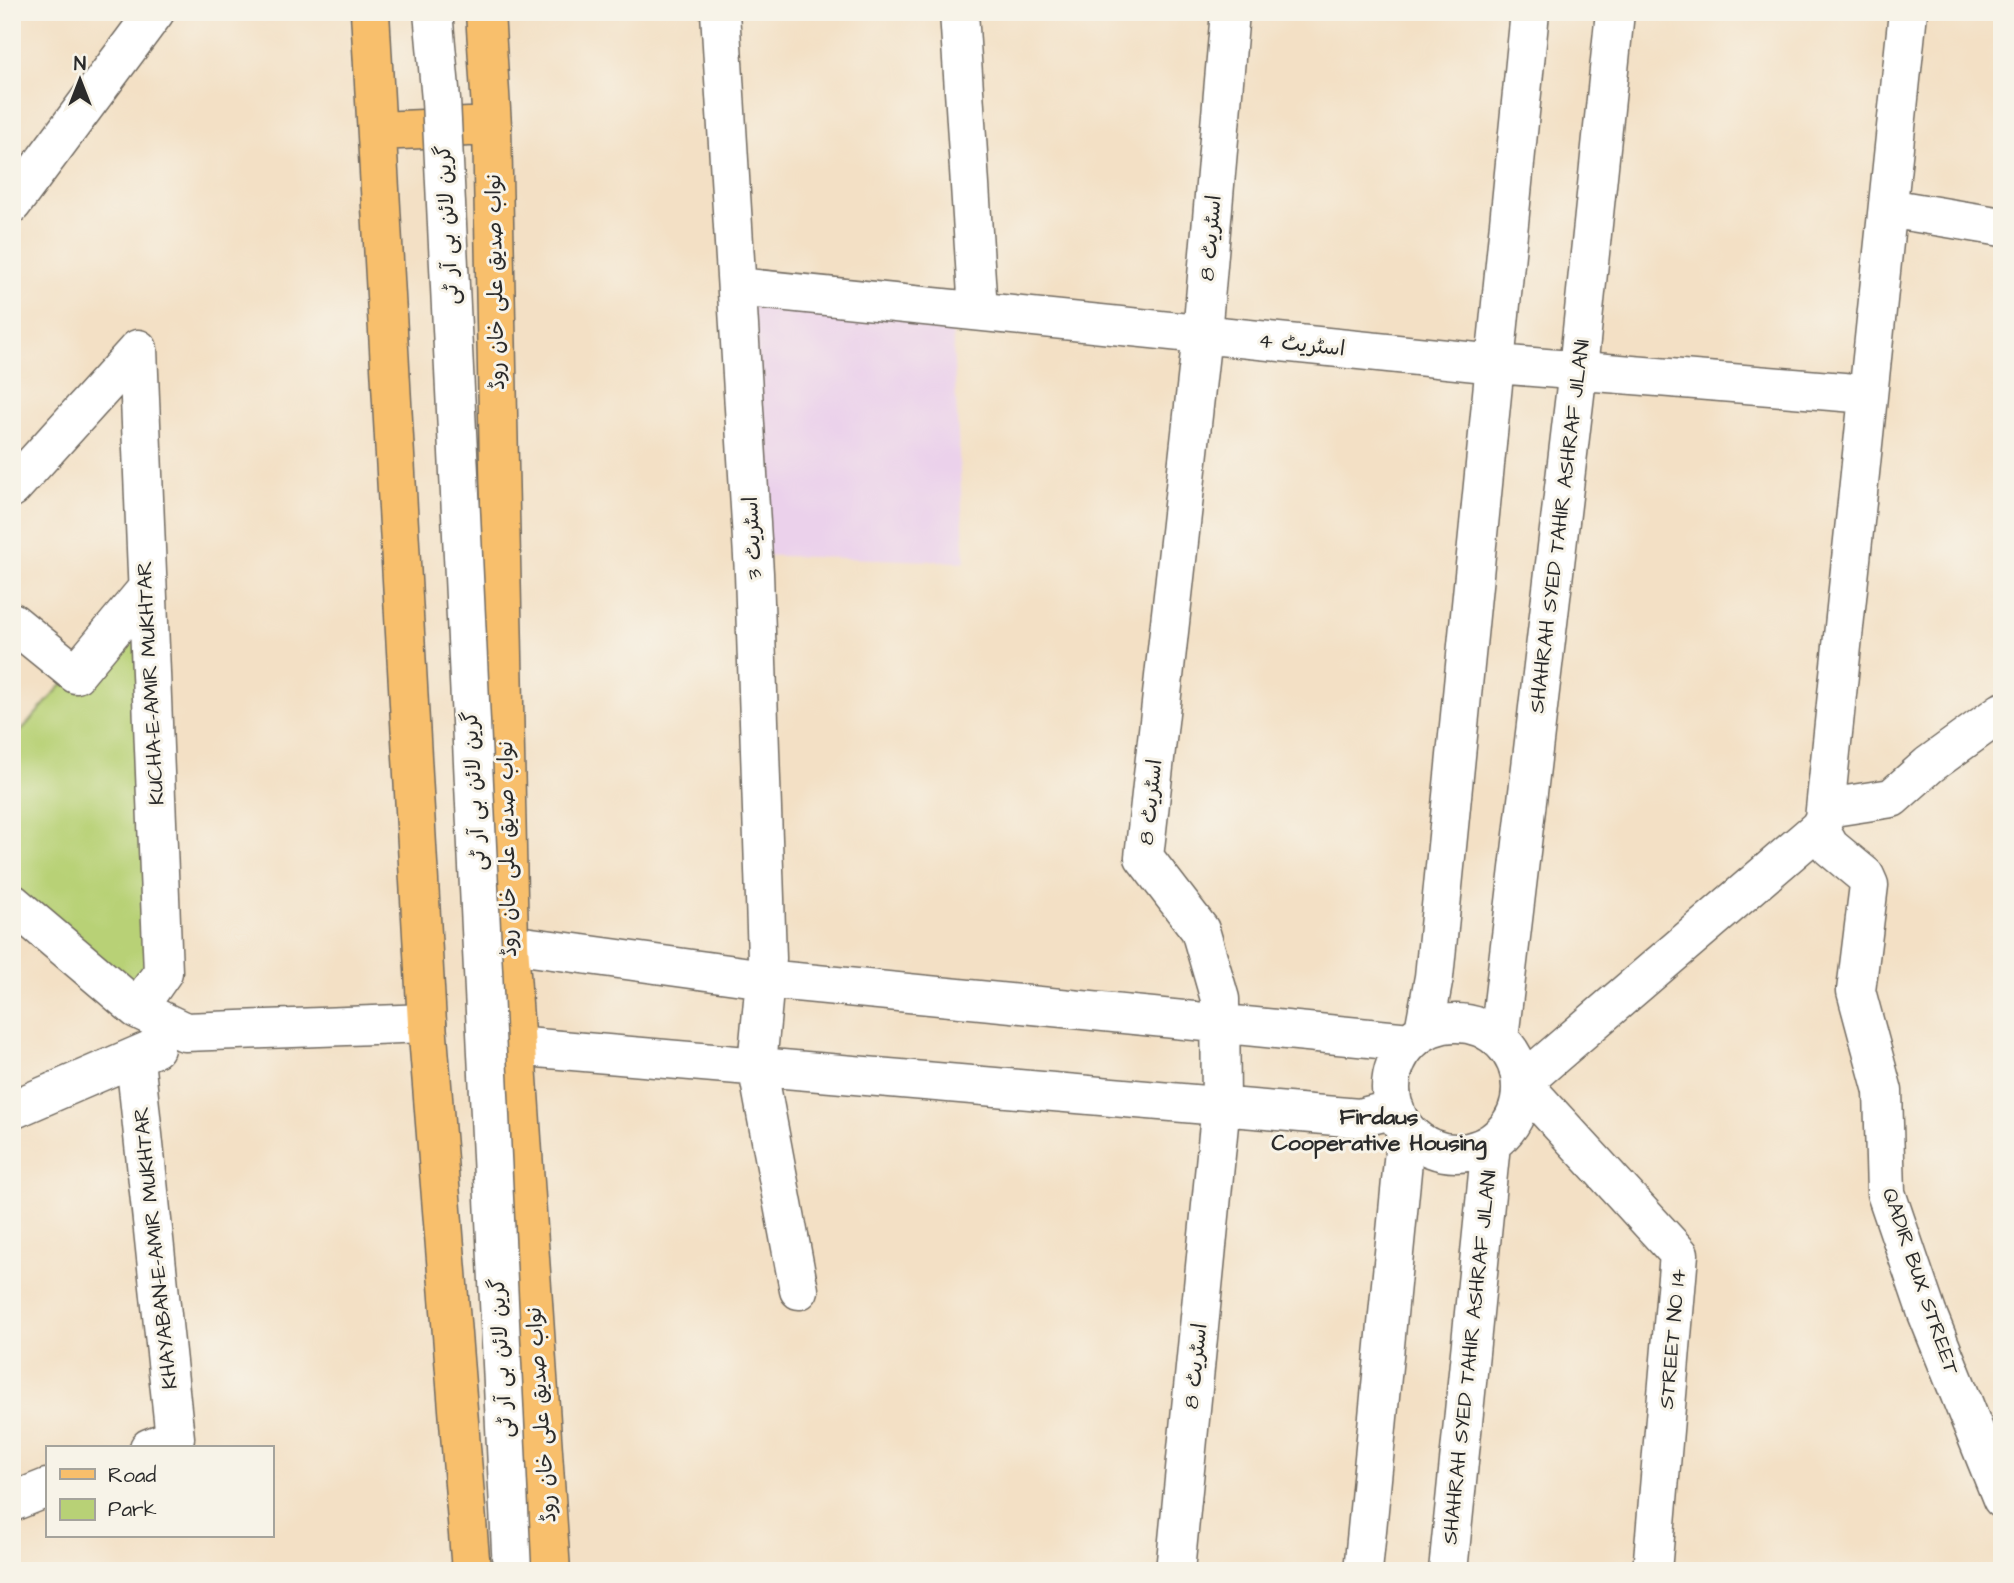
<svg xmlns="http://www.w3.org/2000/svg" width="2014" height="1583" font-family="'Architects Daughter','Playpen Sans Arabic',sans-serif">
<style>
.built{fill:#ebd1eb}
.green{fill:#b8d176;stroke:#727e50;stroke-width:2}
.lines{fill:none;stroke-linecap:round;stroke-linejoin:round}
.minor-casing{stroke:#716a61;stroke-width:41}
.major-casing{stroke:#716a61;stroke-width:41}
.minor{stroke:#fff;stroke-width:38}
.major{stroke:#f8bf6c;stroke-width:38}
.minor-bridge-casing{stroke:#716a61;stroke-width:41;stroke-linecap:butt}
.minor-bridge{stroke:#fff;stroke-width:38}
.labels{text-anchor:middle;stroke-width:6;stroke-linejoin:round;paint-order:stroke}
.street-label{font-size:21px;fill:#2b2b2b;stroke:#f7f3e8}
.neighbourhood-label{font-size:23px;font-weight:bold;fill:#2b2b2b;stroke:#f7f3e8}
</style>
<rect width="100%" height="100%" fill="#f7f3e8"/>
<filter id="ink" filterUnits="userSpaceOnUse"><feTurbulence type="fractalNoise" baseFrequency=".0143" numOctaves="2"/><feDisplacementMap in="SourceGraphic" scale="14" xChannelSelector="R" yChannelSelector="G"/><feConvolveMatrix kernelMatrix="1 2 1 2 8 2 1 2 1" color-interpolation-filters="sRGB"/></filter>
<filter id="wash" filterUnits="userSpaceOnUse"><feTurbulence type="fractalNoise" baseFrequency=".00686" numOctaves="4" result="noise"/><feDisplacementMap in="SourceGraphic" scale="28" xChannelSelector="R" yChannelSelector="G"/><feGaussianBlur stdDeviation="1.57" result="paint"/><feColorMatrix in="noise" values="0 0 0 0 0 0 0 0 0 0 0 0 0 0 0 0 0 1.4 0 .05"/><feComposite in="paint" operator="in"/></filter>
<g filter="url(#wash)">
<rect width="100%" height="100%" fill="#f3e0c5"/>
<path class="built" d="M737,287L951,309L965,562L753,555Z"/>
<path class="green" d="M146,590L163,972L137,1009L12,903V741Z"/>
</g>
<g filter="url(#ink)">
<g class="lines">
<defs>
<path id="minor" d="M720,12L754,573L767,958L757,1065L799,1290
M959,12L978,311
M12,204L155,12
M1888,208L2002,227
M737,287L1496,364L1868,394
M12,488L138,349
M12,622L76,674L146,590
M1827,808L1892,798L1929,765L2002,712
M1819,828L1830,847L1865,876L1869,885L1856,991L1883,1091L1886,1193L1927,1313L2002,1499
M12,903L137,1009L185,1032L427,1023
M509,944L765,979L1410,1042
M137,1009L163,972L138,349
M1391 1088a65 65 0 1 1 130 0a65 65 0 1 1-130 0Z
M1424,1031L1434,977L1530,12
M1499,1038L1578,369L1615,12
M514,1046L1359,1118L1395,1109
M135,1059L175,1438L149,1448
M12,1110L155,1048
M12,1502L47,1488
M1175,1571L1221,1104L1220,999L1200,930L1144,857L1202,334L1230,12
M1363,1571L1406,1130
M1448,1571L1491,1144
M1652,1571L1679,1254L1522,1083L1819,828L1824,819L1908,12"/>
<path id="major" d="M370,12L427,1023L471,1571
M485,12L492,126L509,944L551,1571
M377,131L492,126"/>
</defs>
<use href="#minor" class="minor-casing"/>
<use href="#major" class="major-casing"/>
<use href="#minor" class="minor"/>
<use href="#major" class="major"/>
<defs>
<path id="minor-bridge" d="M433,12L441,100L512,1571"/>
</defs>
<use href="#minor-bridge" class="minor-bridge-casing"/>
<use href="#minor-bridge" class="minor-bridge"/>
</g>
</g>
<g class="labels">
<g class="street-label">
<text transform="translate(447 225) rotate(-93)" y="7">گرین لائن بی آر ٹی</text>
<text transform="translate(1210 238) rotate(-85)" y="7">اسٹریٹ 8</text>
<text transform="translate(495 282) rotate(-91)" y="7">نواب صدیق علی خان روڈ</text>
<text transform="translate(1302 344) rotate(6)" y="7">اسٹریٹ 4</text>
<text transform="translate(1559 526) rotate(-83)" y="7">SHAHRAH SYED TAHIR ASHRAF JILANI</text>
<text transform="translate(752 538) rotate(-93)" y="7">اسٹریٹ 3</text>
<text transform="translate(150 683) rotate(-93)" y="7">KUCHA-E-AMIR MUKHTAR</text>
<text transform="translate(474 791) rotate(-93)" y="7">گرین لائن بی آر ٹی</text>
<text transform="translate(1150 802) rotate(-84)" y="7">اسٹریٹ 8</text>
<text transform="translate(507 849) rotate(-91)" y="7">نواب صدیق علی خان روڈ</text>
<text transform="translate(155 1248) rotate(-96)" y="7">KHAYABAN-E-AMIR MUKHTAR</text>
<text transform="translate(1921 1281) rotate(71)" y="7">QADIR BUX STREET</text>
<text transform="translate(1672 1339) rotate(-85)" y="7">STREET NO 14</text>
<text transform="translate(1469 1357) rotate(-84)" y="7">SHAHRAH SYED TAHIR ASHRAF JILANI</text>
<text transform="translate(501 1358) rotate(-93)" y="7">گرین لائن بی آر ٹی</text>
<text transform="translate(1195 1366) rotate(-84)" y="7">اسٹریٹ 8</text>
<text transform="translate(541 1415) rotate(-94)" y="7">نواب صدیق علی خان روڈ</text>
</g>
<g class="neighbourhood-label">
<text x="1379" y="1124">Firdaus<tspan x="1379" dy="26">Cooperative Housing</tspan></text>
</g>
</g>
<rect width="2014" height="1583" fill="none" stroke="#f7f3e8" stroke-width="42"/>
<rect x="46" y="1446" width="228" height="91" fill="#f7f3e8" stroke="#a5a39c" stroke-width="2"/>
<rect x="60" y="1469" width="35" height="10" fill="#f8bf6c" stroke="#a5a39c" stroke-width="2"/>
<text x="108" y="1482" font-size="21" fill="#2b2b2b">Road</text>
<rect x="60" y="1499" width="35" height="21" fill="#b8d176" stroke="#a5a39c" stroke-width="2"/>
<text x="108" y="1516" font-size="21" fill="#2b2b2b">Park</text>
<g transform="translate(80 80)" stroke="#f7f3e8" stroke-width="5" paint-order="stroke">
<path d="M0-5L12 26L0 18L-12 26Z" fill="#2b2b2b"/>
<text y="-10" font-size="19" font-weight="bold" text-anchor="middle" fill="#2b2b2b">N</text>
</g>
</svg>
